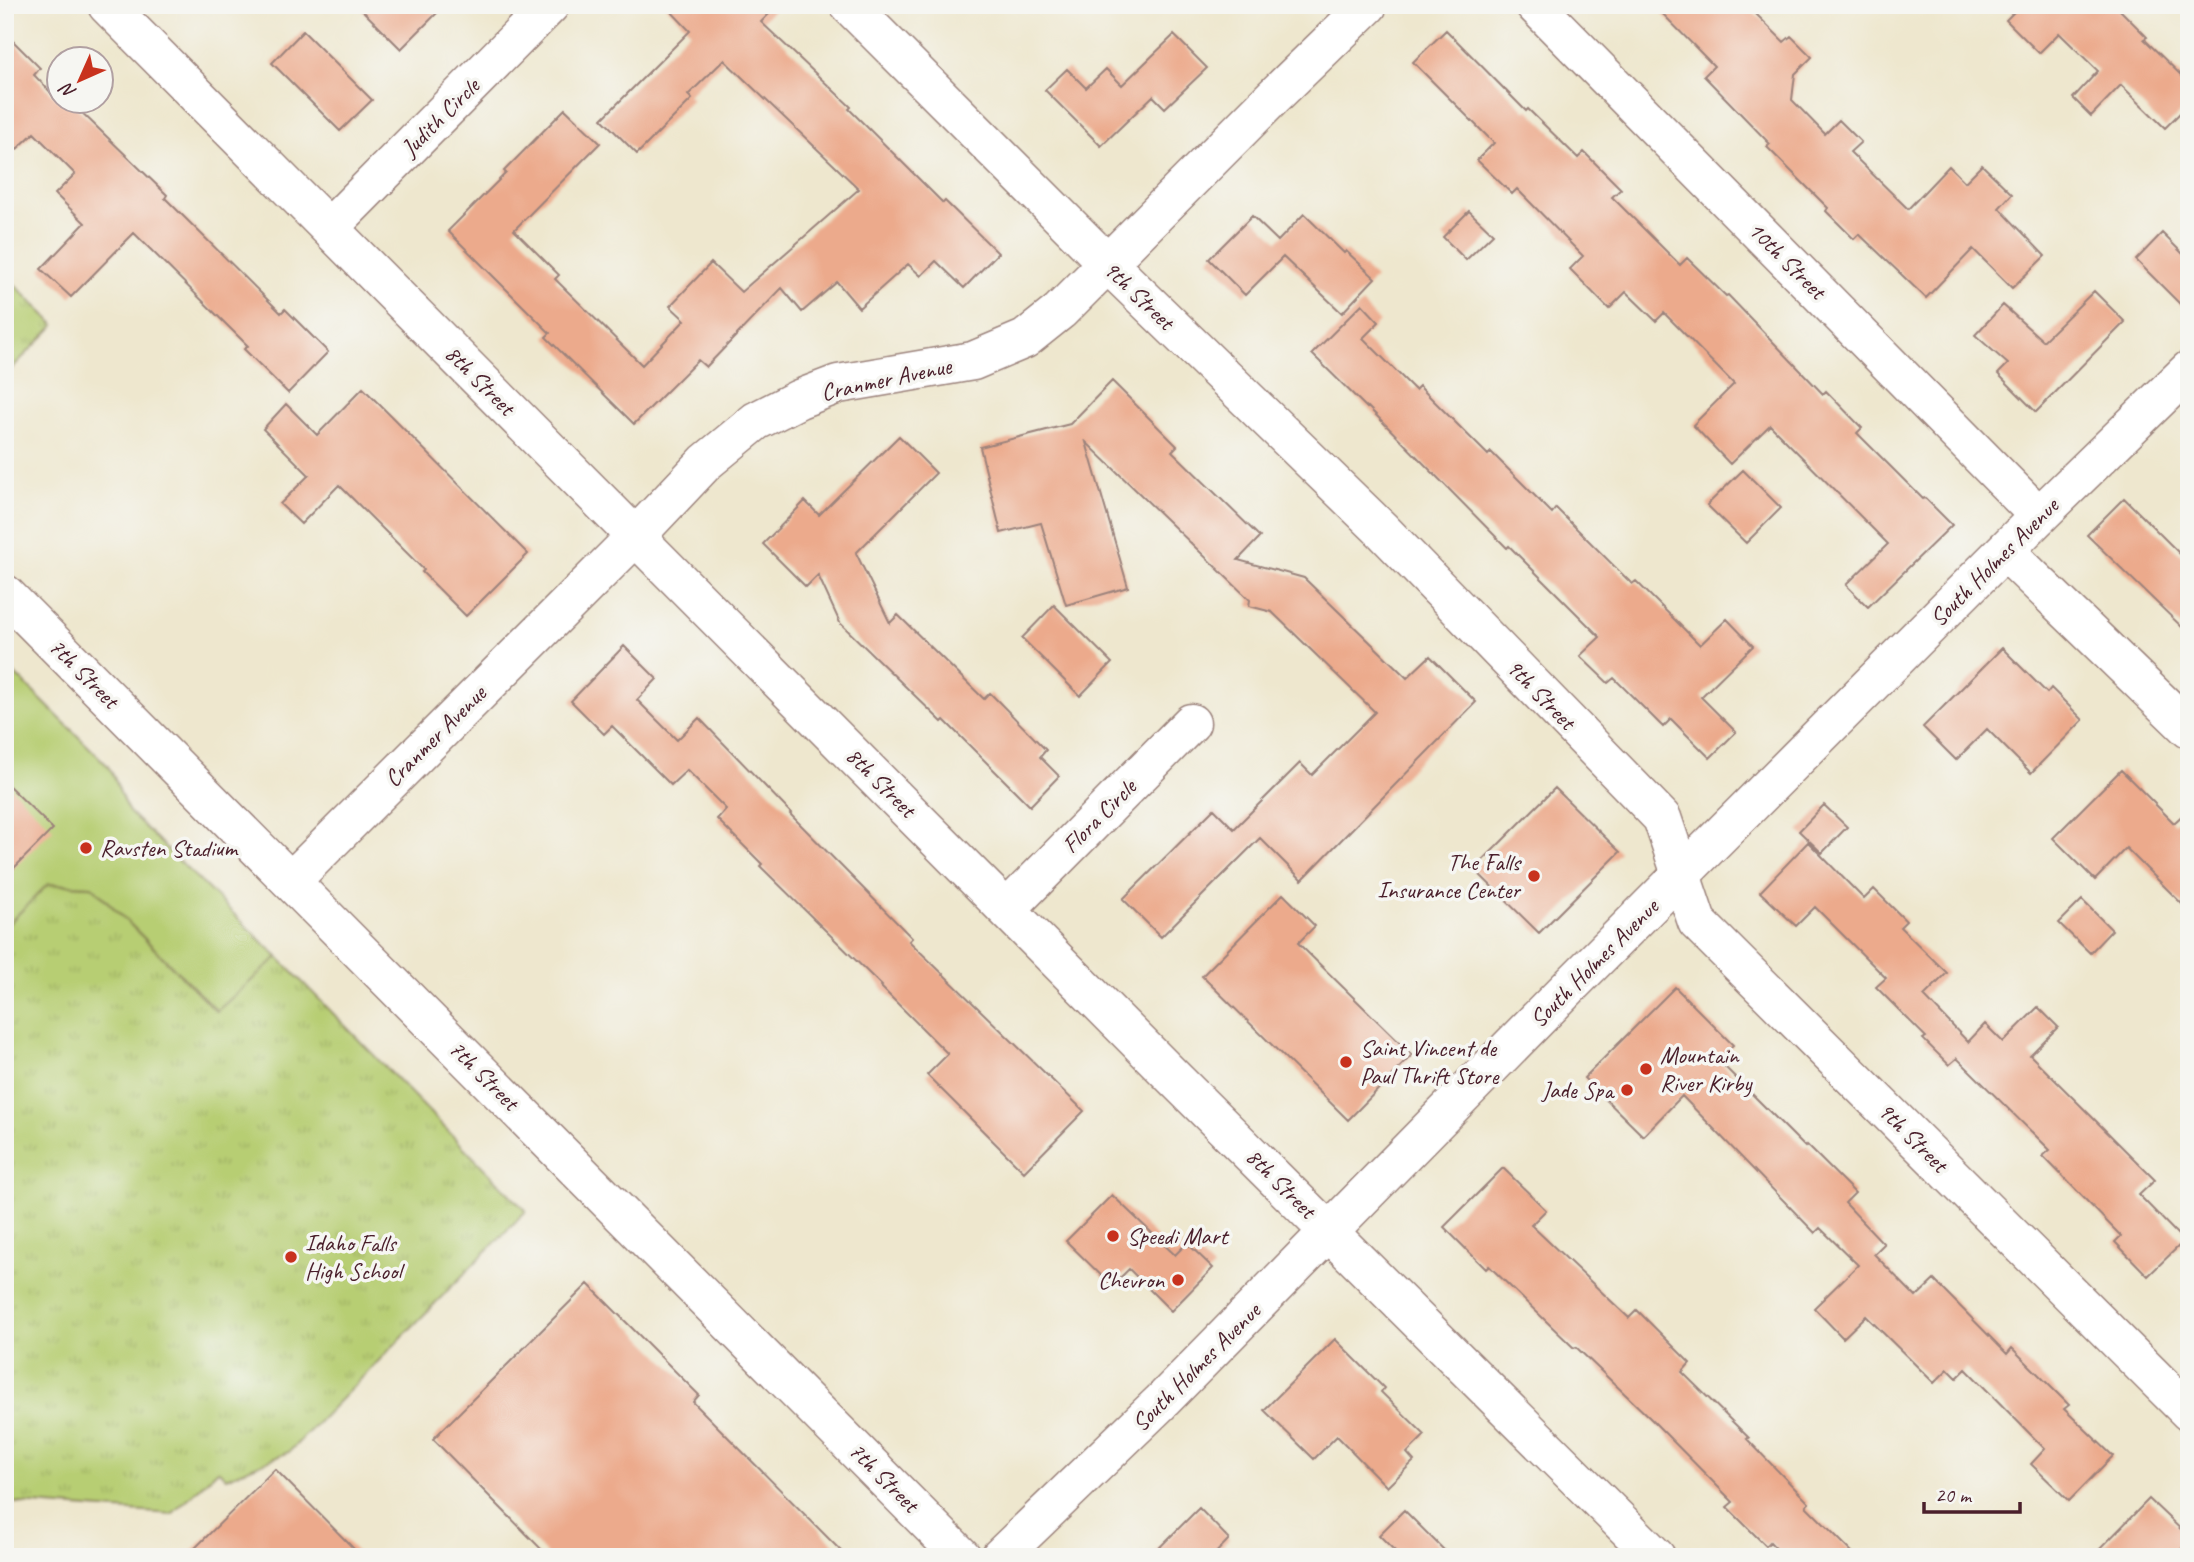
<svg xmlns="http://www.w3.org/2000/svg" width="2194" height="1562" font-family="Caveat,sans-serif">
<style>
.park{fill:url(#park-tufts);stroke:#80764f;stroke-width:2}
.pitch{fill:#b7ce73;stroke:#80764f;stroke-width:2}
.building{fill:#ecaa8c}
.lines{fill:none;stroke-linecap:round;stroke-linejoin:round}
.minor-casing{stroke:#9c837c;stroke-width:41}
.major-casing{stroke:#9c837c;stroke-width:41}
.minor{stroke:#fff;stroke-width:38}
.major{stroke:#fff;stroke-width:38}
.poi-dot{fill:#c8321e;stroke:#f6f6f2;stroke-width:2.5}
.labels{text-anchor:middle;stroke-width:7;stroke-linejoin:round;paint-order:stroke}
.street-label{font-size:24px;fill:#4a1f2b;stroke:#f6f6f2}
.poi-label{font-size:24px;fill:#4a1f2b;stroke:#f6f6f2;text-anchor:start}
</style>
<defs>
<pattern id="park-tufts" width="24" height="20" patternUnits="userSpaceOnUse" patternTransform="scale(1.75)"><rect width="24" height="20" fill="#b7ce73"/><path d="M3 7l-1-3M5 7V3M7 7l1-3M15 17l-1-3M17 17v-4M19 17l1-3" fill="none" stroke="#9fb064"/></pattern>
</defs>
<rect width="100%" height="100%" fill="#f6f6f2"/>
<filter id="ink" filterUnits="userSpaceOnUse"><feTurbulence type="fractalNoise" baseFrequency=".0143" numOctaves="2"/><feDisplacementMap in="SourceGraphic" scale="14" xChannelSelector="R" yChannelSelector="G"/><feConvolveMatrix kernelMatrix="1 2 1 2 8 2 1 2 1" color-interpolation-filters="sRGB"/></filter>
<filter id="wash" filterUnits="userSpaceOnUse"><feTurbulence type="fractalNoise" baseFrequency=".00686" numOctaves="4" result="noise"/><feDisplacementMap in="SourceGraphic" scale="28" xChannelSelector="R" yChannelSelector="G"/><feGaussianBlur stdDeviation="1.57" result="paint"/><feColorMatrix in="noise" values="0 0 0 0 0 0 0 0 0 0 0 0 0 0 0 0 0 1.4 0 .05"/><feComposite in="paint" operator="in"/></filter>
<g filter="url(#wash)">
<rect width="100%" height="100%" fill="#eee7ce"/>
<path class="park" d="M5,275L55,325L5,375Z
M48,884L92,886L216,1011L278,957L526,1211L289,1452L226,1478L218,1470L172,1514L5,1502V927Z"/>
<path class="pitch" d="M5,664L107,765C118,779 119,797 129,812L278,957L217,1011L92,886L48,884L5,927Z"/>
<g id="blocks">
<path class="building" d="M357,5H445L401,49Z
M665,5H778L761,22L851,107L849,109L943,203L945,201L998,253L964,288L936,261L921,276L908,264L859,308L837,282L802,312L782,288L706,367L698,360L634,424L546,337L550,333L448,231L506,173L504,171L565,109L600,143L514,230L559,275L555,279L642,365L685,320L670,306L711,263L741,292L859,189L724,60L688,95L692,99L637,154L602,119L690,31Z
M1654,5H1747L1784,42L1791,36L1812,57L1795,74L1792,100L1825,134L1839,120L1861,142L1850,152L1908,209L1949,166L1965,182L1982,165L2012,194L1999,208L2045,256L2012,288L1973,249L1926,298L1859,234L1854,239L1826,211L1828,208L1767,147L1770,144L1704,76L1714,66Z
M2021,5H2115L2147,37L2144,39L2189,83V104L2165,128L2121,85L2091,116L2073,98L2098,71L2059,33L2039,53L2006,20Z
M1446,30L1526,111L1528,109L1578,158L1584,152L1621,189L1612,197L1680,265L1687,258L1726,296L1728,295L1823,394L1826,391L1862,428L1857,433L1923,499L1925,498L1952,525L1868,607L1846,585L1888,544L1770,425L1730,464L1693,425L1734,384L1664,313L1656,321L1626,292L1609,309L1570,269L1583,256L1517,189L1512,194L1477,160L1494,143L1413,62Z
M303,31L372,100L340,131L272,63Z
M5,33L40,68L34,75L60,102H71L167,195L165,198L281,313L285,309L328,352L288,393L244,349L248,346L134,233L71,297L41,269L85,223L55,194L75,174L34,133L17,149L5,137Z
M1174,35L1207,68L1165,108L1153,96L1101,146L1045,90L1067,69L1086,88L1106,69L1122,85Z
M1469,211L1493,234L1466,260L1443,237Z
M1304,214L1344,253L1346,251L1375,278L1342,313L1283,257L1245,295L1209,259L1252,216L1278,241Z
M2162,233L2189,260V313L2136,260Z
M2094,291L2125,322L2036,412L1998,374L2008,364L1975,335L2003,305L2043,341Z
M1362,304L1379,322L1363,338L1415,390L1419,386L1488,455L1491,452L1552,513L1556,508L1632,584L1636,581L1700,645L1727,619L1753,646L1701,697L1736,732L1710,758L1671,719L1663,727L1614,678L1608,683L1580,656L1600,637L1509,546L1507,548L1368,407L1367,408L1312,354Z
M1112,381L1177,446L1172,451L1260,537L1238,560L1304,578L1407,678L1430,656L1476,702L1302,880L1260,838L1161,937L1123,899L1214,809L1234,829L1300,763L1312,775L1375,712L1272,612L1249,606L1250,600L1086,442L1128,587L1066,605L1041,523L1001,533L980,447L1070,424Z
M363,388L528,554L466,616L422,572L424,570L339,485L301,524L280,504L309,475L263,429L286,404L317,435Z
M899,436L936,473L856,553L890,623L898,615L984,699L990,693L1046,750L1040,757L1059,776L1030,806L944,720L942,722L840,623L818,575L806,587L763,544L805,501L819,515Z
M1743,470L1781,508L1746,543L1707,505Z
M2124,498L2189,563V634L2087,535Z
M1054,605L1112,663L1080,696L1022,638Z
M624,646L657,679L637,700L677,740L699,718L791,813L790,814L912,938L909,941L1084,1111L1024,1172L927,1075L948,1054L881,987L882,986L760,866L762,864L717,819L726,809L687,770L671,785L612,726L604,734L571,701Z
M2002,648L2047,693L2051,688L2083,720L2031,773L1987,729L1956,760L1923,727Z
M2121,770L2174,823L2189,809V911L2126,848L2095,880L2053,838Z
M5,782L53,829L5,877Z
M1555,788L1620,852L1539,933L1474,869Z
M1824,805L1847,827L1822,853L1799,831Z
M1808,842L1864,899L1874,889L1906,921L1900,927L1947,973L1924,996L1968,1042L1985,1024L2003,1042L2038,1007L2058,1027L2030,1055L2155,1180L2139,1195L2184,1241L2148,1276L2115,1242L2121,1236L2043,1156L2050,1150L1957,1058L1949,1065L1923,1039L1926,1037L1876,987L1886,978L1815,907L1796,926L1760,892Z
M1283,894L1315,926L1298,943L1412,1055L1348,1120L1202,976Z
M2082,900L2112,930L2090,953L2059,923Z
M1675,987L1733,1045L1718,1060L1805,1147L1807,1145L1855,1193L1845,1203L1884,1244L1874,1254L1916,1297L1934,1280L2007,1354L2012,1348L2069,1405L2064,1409L2113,1456L2069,1501L2031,1464L2045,1449L1966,1369L1957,1378L1948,1369L1934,1383L1866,1316L1843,1338L1814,1308L1858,1265L1820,1228L1815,1233L1682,1096L1643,1136L1584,1078Z
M1503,1168L1546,1210L1531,1225L1629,1318L1637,1310L1690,1363L1682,1372L1749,1438L1747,1439L1809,1503L1806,1506L1857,1557H1784L1770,1542L1766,1546L1727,1507L1733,1502L1652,1420L1576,1347L1574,1348L1489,1266L1486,1269L1444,1227Z
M1112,1195L1175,1255L1187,1243L1213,1268L1171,1311L1129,1269L1112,1286L1066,1241Z
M588,1284L699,1395L693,1402L847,1557H549L433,1439Z
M1335,1339L1384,1388L1381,1392L1425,1435L1407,1453L1414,1461L1387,1487L1337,1436L1314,1459L1264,1410Z
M275,1469L362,1557H186Z
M2149,1499L2189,1537V1541L2174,1557H2092Z
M1199,1508L1229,1539L1212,1557H1150Z
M1404,1510L1451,1557H1401L1379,1535Z"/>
</g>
</g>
<g filter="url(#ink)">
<use href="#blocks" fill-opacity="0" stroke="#9c837c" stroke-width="2"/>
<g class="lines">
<defs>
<path id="minor" d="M107,5L1173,1077L1656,1557
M849,5L1107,263L1382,530L1662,818L1697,922L2189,1412
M1535,5L2039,516
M329,228L550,5
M2005,551L2189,729
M5,594L962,1557
M291,881L636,536L706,462L756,421L799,399L838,384L973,361L1025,339L1060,311L1273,97L1368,5
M1007,909L1191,723"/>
<path id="major" d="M1000,1557L1160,1403L1568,988L2039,516L2189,370"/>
</defs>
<use href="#minor" class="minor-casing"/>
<use href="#major" class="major-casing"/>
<use href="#minor" class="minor"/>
<use href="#major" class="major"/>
</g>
</g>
<g class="poi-dot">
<circle cx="86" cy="848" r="7"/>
<circle cx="1534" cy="876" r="7"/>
<circle cx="1346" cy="1062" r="7"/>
<circle cx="1646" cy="1069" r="7"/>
<circle cx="1627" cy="1090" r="7"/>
<circle cx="1113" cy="1236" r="7"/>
<circle cx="291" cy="1257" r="7"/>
<circle cx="1178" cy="1280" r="7"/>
</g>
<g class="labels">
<g class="street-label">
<text transform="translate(440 117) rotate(-45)" y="8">Judith Circle</text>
<text transform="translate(1787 260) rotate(45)" y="8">10th Street</text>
<text transform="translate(1139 295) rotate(44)" y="8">9th Street</text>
<text transform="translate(886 379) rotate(-12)" y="8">Cranmer Avenue</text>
<text transform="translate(480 380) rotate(45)" y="8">8th Street</text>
<text transform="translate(1994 562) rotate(-45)" y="8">South Holmes Avenue</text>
<text transform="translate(84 673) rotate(45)" y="8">7th Street</text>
<text transform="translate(1541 694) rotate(46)" y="8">9th Street</text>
<text transform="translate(435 736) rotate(-45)" y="8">Cranmer Avenue</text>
<text transform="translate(881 782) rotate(45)" y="8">8th Street</text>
<text transform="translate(1099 816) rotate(-45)" y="8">Flora Circle</text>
<text transform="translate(1594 963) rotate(-45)" y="8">South Holmes Avenue</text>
<text transform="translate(484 1075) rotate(45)" y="8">7th Street</text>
<text transform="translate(1913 1137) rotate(45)" y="8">9th Street</text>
<text transform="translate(1281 1183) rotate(45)" y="8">8th Street</text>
<text transform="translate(1196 1367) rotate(-45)" y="8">South Holmes Avenue</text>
<text transform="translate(884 1477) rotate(45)" y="8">7th Street</text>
</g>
<g class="poi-label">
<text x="100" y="856">Ravsten Stadium</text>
<text x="1520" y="870" text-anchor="end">The Falls<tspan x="1520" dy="28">Insurance Center</tspan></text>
<text x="1360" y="1056">Saint Vincent de<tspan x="1360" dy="28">Paul Thrift Store</tspan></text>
<text x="1660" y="1063">Mountain<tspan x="1660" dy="28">River Kirby</tspan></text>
<text x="1613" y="1098" text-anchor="end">Jade Spa</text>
<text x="1127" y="1244">Speedi Mart</text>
<text x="305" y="1251">Idaho Falls<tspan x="305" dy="28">High School</tspan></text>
<text x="1164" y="1288" text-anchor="end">Chevron</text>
</g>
</g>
<rect width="2194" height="1562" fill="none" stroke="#f6f6f2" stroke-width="28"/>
<g transform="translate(80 80) rotate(225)"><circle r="33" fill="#f6f6f2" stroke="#b1a0a2" stroke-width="2"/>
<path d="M0-5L12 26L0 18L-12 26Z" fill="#c8321e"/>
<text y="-10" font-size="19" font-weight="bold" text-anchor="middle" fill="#4a1f2b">N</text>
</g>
<path d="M1924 1502v10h96v-10" fill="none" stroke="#4a1f2b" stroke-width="3.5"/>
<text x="1935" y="1502" font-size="21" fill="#4a1f2b" stroke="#f6f6f2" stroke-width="5" paint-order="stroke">20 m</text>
</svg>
